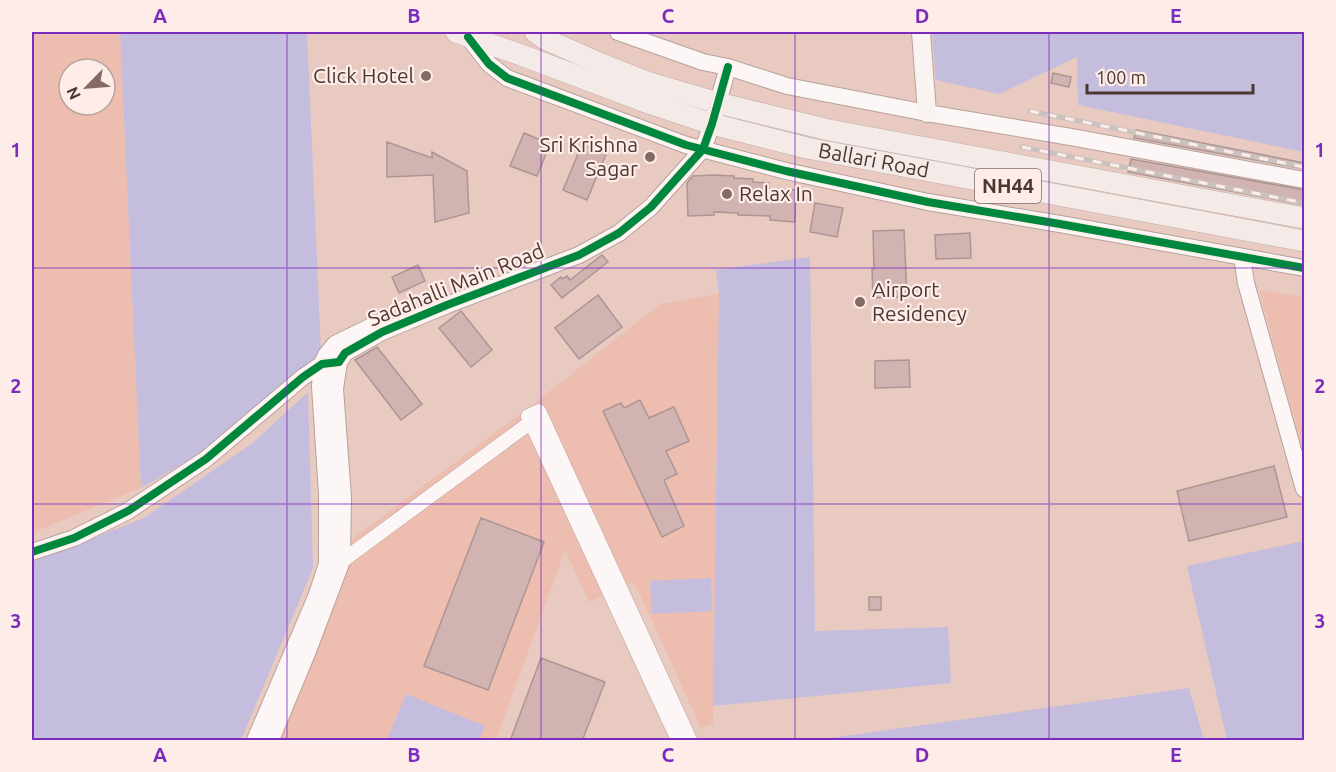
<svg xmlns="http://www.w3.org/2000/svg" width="1336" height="772" font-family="Ubuntu,sans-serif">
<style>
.built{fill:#edbeb0;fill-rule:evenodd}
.green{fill:#c4bddd}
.building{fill:#d1b4b1;stroke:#ac9592;stroke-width:1.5}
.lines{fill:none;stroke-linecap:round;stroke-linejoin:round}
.minor-casing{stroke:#b8a19a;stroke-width:15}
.tertiary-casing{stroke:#b8a19a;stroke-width:18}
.secondary-casing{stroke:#b8a19a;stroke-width:20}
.trunk-casing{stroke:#c1aca7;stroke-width:22}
.minor{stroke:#fcf7f6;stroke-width:14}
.tertiary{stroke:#fcf7f6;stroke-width:16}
.secondary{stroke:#f9f3f1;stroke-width:18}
.trunk{stroke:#f4ebe8;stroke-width:21}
.rail-casing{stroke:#c9c2bf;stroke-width:5}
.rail{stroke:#feece8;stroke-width:3;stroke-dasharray:9;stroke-linecap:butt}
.cycleway-casing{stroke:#feece8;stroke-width:11}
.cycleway{stroke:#00873e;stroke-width:8}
.grid{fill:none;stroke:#7b2cbf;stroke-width:1.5;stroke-opacity:0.55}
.poi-dot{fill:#836a63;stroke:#feece8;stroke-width:2}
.labels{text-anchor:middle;stroke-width:4.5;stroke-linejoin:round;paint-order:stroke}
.shield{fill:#feece8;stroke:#816d68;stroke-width:1.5}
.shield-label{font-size:20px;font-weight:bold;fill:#4c3731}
.poi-label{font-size:21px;fill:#4c3731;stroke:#feece8;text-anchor:end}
.street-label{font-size:21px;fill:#4c3731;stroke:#feece8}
.neatline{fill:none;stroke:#7b2cbf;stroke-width:2}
.grid-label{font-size:20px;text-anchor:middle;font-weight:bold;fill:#7b2cbf}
</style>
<rect width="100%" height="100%" fill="#e8cac1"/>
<path class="built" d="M32,32H120L141,488L32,533ZM69,69H105V105H69Z
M1259,290L1304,297V455Z
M719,294L713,724L701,728L634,582L589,602L565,550L496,740H278L344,583L352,539L531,406L660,304Z"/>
<path class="green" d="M120,32H307L321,352L201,453L141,488Z
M932,32H1304V152L1078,105L1077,57L999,94L936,80Z
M810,257L815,631L948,627L951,683L713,706L719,294L716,270Z
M308,392L313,568L241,740H34L32,711V562L144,518L254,442Z
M1304,541V740H1227L1187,566Z
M711,578L712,611L652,614L650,581Z
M1189,688L1204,740H816Z
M406,694L485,726L479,740H387Z"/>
<path class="building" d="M1053,73L1071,77L1069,87L1051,83Z
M1136,130L1305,163V169L1134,138Z
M524,133L550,144L537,176L510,166Z
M387,142L432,158V152L467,171L469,213L435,222L433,175L387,177Z
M583,142L607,152L587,200L563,190Z
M1131,159L1305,190V205L1128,172Z
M714,175L734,176V178L753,179V182L769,183V189L796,190L795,222L770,220V216L738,215V213L714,212V215L688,216L687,183L693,176Z
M815,203L843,208L837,237L810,232Z
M904,230L907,297L873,298L872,269H874L873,231Z
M970,233L971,258L936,259L935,235Z
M602,255L608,262L562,298L551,285L561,277L562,279L567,276L570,280Z
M418,265L425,281L399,293L392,277Z
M598,295L622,327L579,359L555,328Z
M461,311L492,350L471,367L439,328Z
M377,347L422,404L401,420L355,360Z
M909,360L910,387L875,388V361Z
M640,400L649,418L674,407L689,441L666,451L677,474L664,480L684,526L662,537L603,411L621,403L624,408Z
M1274,466L1287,517L1189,541L1177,491Z
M481,518L544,542L488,690L424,666Z
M869,597H881V610H869Z
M541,658L605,682L582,741H510Z"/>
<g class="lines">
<defs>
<path id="minor" d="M342,561L531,422
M678,740L528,416L539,411L690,740"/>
<path id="tertiary" d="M618,32L703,62L728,67L787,86L927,113L1071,137L1304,180
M468,37L489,64L507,78L686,145L786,171L928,202L1060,224L1304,268
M1242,257L1246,283L1304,489
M32,552L74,538L128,511L206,459L303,377L322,364L339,362L345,353L382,332L447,305L579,255L619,233L651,207L703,149L712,124L728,67
M255,740L316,597L327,564V494L320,386L322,364L326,355L335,344L382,321
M271,740L308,651L342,561L343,497L335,389L339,362"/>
<path id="secondary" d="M921,32L927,113"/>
<g id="trunk">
<path id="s1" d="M456,32L532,59L643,101L712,124L807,148L1304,241"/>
<path d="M535,32L545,39L599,63L647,82L718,103L829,130L1304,218"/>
</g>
</defs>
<use href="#minor" class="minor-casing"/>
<use href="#tertiary" class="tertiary-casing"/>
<use href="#secondary" class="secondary-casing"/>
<use href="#trunk" class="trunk-casing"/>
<use href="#minor" class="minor"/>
<use href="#tertiary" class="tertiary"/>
<use href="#secondary" class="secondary"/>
<use href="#trunk" class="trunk"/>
<defs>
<path id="rail" d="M1030,111L1304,167
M1022,147L1304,203"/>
</defs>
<use href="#rail" class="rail-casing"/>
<use href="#rail" class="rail"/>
<defs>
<path id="cycleway" d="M468,37L489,64L507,78L686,145L786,171L928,202L1060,224L1304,268
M32,552L74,538L128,511L206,459L303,377L322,364L339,362L345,353L382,332L447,305L579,255L619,233L651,207L703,149L712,124L728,67"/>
</defs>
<use href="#cycleway" class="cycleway-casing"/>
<use href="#cycleway" class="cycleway"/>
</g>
<path class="grid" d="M287,32V740M541,32V740M795,32V740M1049,32V740M32,268H1304M32,504H1304"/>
<g class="poi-dot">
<circle cx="426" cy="76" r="6"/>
<circle cx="650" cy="157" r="6"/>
<circle cx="727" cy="194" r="6"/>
<circle cx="860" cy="302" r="6"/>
</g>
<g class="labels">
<rect class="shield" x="975" y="169" width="66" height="34" rx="4.5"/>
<g class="shield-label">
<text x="1008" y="193">NH44</text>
</g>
<g class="poi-label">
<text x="414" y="83">Click Hotel</text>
<text x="638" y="152">Sri Krishna<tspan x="638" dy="24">Sagar</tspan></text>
<text x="739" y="201" text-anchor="start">Relax In</text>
<text x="872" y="297" text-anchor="start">Airport<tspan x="872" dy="24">Residency</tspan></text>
</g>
<g class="street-label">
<text dy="7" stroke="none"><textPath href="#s1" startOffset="438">Ballari Road</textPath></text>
<text transform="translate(456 285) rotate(-22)" y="7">Sadahalli Main Road</text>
</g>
</g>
<rect width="1336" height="772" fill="none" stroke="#feece8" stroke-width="66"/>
<g transform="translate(87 87) rotate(245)"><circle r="28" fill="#feece8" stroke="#b7a49f" stroke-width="1.5"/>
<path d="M0-4.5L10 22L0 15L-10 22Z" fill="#836a63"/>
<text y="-9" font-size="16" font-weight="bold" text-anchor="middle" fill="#4c3731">N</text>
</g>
<path d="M1087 84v9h166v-9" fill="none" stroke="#4c3731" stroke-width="3"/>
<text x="1096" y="84" font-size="18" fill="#4c3731" stroke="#feece8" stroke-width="4.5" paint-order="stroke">100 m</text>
<rect x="33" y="33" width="1270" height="706" class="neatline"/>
<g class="grid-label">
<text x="160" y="23">A</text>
<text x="414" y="23">B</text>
<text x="668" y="23">C</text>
<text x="922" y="23">D</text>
<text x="1176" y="23">E</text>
<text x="16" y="157">1</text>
<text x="1320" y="157">1</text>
<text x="16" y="393">2</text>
<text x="1320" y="393">2</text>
<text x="16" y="628">3</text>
<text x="1320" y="628">3</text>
<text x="160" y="762">A</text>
<text x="414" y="762">B</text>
<text x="668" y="762">C</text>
<text x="922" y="762">D</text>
<text x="1176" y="762">E</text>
</g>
</svg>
